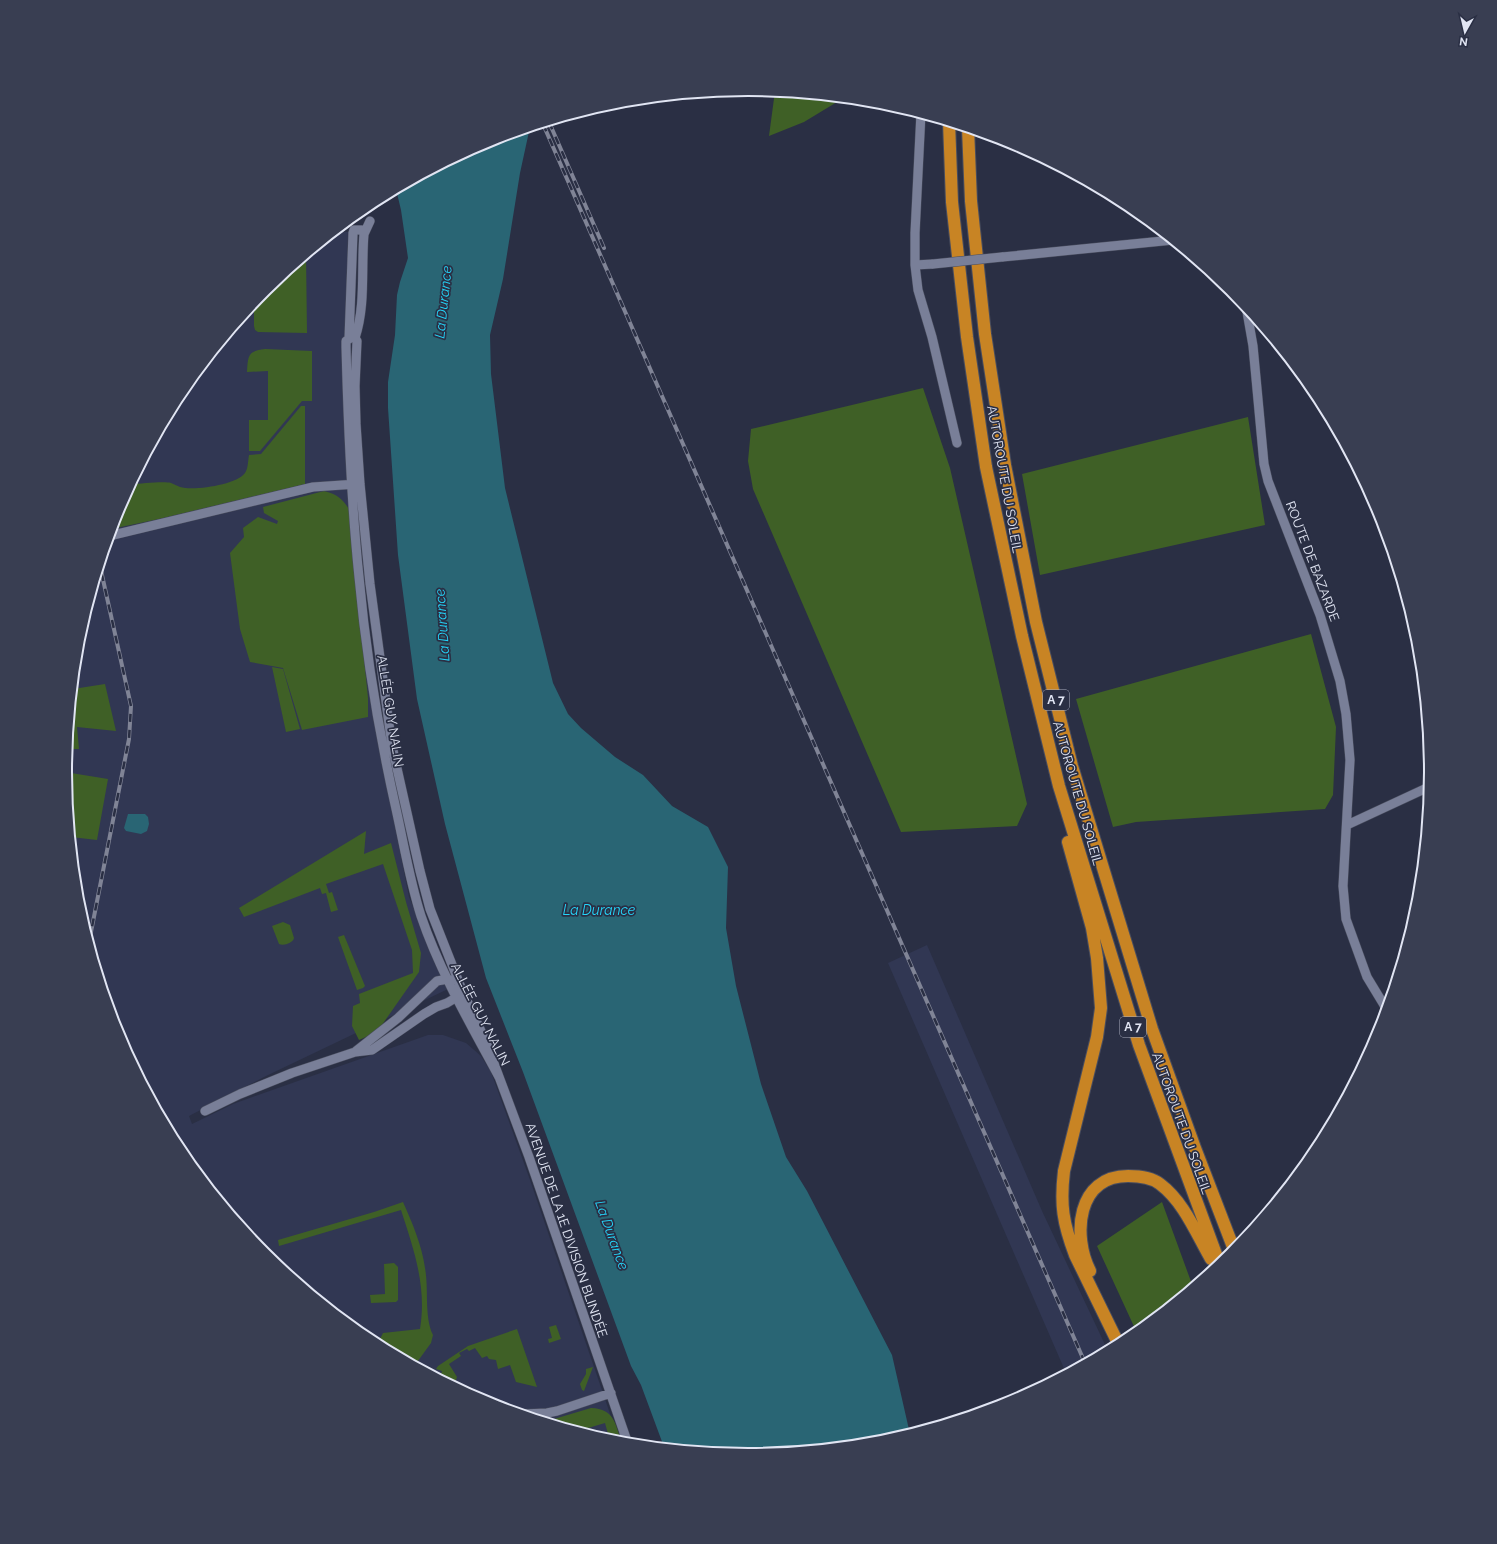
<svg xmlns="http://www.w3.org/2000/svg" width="1497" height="1544" font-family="Raleway,sans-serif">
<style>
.built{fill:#313753}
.green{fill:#3f6026}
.water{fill:#296574}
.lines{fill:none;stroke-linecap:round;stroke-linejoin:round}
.stream{stroke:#296574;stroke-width:2.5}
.street-casing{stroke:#494d5e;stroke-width:10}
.highway-casing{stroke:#494d5e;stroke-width:14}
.street{stroke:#797f98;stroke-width:9}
.highway{stroke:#c88424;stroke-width:12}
.rail-casing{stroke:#808496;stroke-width:4}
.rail{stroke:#2a2f44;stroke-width:2.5;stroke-dasharray:8;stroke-linecap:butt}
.street-bridge-casing{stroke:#494d5e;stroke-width:10;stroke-linecap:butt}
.street-bridge{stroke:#797f98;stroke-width:9}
.labels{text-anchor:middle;stroke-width:3.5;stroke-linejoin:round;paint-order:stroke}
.shield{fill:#2a2f44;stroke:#aaaebe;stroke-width:1}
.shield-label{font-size:12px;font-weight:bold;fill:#e1e5f3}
.street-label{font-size:13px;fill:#e1e5f3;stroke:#2a2f44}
.water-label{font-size:14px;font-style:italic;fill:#24d6fa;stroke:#2a2f44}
.rim{fill:none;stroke:#e1e5f3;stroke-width:2}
</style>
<rect width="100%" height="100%" fill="#2a2f44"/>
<path class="built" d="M334,232H348L343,396L379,746L409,897L448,989L266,1076L189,1116L192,1124L233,1104L428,1035H443L466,1043L481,1056L491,1072L530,1180L620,1443L487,1403L369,1340L265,1255L180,1152L117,1033L78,905L65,772L68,743L78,638L117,510L180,392L265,289Z
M927,945L1042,1211L1108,1351L1066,1373L888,963Z"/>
<path class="green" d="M775,91L838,97L837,102L804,122L769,136Z
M306,255L307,333L258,332L255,330L254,326V303L265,289Z
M265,349L312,351V401H302L260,451H249V420H268V371L247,372C248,355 248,351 265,349Z
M923,388L950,468L1027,804L1017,826L901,832L753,489L748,461L751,429Z
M301,406H305V484L159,519L111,529L117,511L120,510V506L131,484C141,484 163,481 171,483C174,484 177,486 180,487C194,491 236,485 245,473C248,469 248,461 249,455L261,454Z
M1248,417L1265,525L1040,575L1022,474Z
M324,491C336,494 342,498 349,509L368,698V717L302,730L283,668L250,662L240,629L230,553L244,537L243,528L258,517L277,524L278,521L264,513L263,507Z
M1311,634L1336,727L1333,795L1325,809L1136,822L1113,827L1076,699Z
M272,667L283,669L300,729L286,732Z
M105,684L116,731L77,727L79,749H72L68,745L73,689Z
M65,772L108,779L97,840L71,837Z
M366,831L364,854L391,843L406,902L421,953L419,972L377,1032L359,1040L352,1026L353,1006L360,1003L359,994L413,973L412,950L383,864L326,884L329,893L332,892L338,910L331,912L326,893L322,894L320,888L244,917L239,908Z
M283,922L290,925L294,938C293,943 284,946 279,944L272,926Z
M344,935L365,986L363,988L357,990L338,937Z
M403,1202C412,1222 422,1246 425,1268C429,1290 424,1316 433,1335L431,1343L415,1365L377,1345L383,1333L420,1329C427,1287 414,1250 401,1210L279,1246L278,1240L374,1212Z
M1162,1202L1193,1287L1137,1333L1097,1246Z
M394,1263L398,1267V1300L396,1302L371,1303L370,1295L385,1294L384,1264Z
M556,1325L561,1339L549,1343L548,1339L552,1338L549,1327Z
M517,1329L537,1387L516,1382L510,1365L498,1369L496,1360L489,1359L487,1356L482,1358L475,1348L469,1351L467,1349L459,1353L461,1356L449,1364L457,1377L455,1383L440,1377L442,1371L436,1369L438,1366L468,1346Z
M593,1367L584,1391L582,1390L580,1384L586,1374V1369Z
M591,1408C615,1409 615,1424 622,1443L610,1441L605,1423L578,1431L554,1424V1419Z"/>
<path class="water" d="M530,127L520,173L503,279L490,335L491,374L505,488L553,683L568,714L581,728L615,757L643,775L672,806L708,827L728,867L726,928L736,986L761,1084L786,1157L807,1191L892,1355L910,1434L882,1442L748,1455L664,1447L641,1385L631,1366L523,1072L486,978L445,824L417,699L398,555L388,408V382L395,335L397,295L400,282L408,258L401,210L396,189L487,140Z
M128,814H145L148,817L149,824L147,831L141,834L126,831L124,828Z"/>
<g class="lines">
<path class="stream" d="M354,216L355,219"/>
<defs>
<path id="street" d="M921,113L915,233V265L918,290L932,337L957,443
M364,234L370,221
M1002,257L1173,240
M915,265L933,264
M1246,306L1253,346L1264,464L1268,481L1320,615L1340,681L1346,714L1350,760L1343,886L1346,919L1367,977L1387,1010
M349,338L353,233L354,230H362L364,234C361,268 366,305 355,338
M109,536L313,487L357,484
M1347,825L1431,786
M356,1051L398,1018L437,981L448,979L452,981
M499,1077C471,1025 440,972 421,916C410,882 404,845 396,809C379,733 366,655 359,577C351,501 348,424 346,347V341L352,337L355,338L357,341L355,386L356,424L360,484L370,584L392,746L420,871L430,909L462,990L486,1042L529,1157L628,1444
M205,1111L240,1094L292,1073L355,1052L372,1050L424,1014L436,1007L447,1003L457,997L460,993
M522,1414L547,1413L557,1411L611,1393"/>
<path id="highway" d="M949,122L952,202L967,337L986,467L1022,636L1059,786L1139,1045L1220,1265
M968,128L971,201L985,334L1005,465L1036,622L1072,766L1152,1029L1195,1148L1235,1252
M1068,842L1092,928L1097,958L1101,1008L1097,1037L1064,1171C1060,1205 1063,1223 1075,1255L1119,1345
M1090,1271C1072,1235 1077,1176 1128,1176C1139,1176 1151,1177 1160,1184C1184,1202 1196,1233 1211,1259"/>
</defs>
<use href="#street" class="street-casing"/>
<use href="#highway" class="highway-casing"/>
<use href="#street" class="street"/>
<use href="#highway" class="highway"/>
<defs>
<path id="rail" d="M549,122L604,248
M543,124L1085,1363
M89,942L129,739L131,706L100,566"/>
</defs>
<use href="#rail" class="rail-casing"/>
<use href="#rail" class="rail"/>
<defs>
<path id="street-bridge" d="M933,264L1002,257"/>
</defs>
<use href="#street-bridge" class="street-bridge-casing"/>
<use href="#street-bridge" class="street-bridge"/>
</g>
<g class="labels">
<g class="shield">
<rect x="1043" y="690" width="26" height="20" rx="3"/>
<rect x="1120" y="1017" width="26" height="20" rx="3"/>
</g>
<g class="shield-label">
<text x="1056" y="704">A 7</text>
<text x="1133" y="1031">A 7</text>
</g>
<g class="street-label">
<text transform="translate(1005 479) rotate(80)" y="5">AUTOROUTE DU SOLEIL</text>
<text transform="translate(1313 561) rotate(69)" y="5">ROUTE DE BAZARDE</text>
<text transform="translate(391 711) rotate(81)" y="5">ALLÉE GUY NALIN</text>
<text transform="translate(1078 793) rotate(74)" y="5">AUTOROUTE DU SOLEIL</text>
<text transform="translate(481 1014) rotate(63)" y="5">ALLÉE GUY NALIN</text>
<text transform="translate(1182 1123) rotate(70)" y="5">AUTOROUTE DU SOLEIL</text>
<text transform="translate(567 1230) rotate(71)" y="5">AVENUE DE LA 1E DIVISION BLINDÉE</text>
</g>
<g class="water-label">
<text transform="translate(443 302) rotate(-84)" y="5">La Durance</text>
<text transform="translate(442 625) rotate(-94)" y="5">La Durance</text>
<text x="599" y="915">La Durance</text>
<text transform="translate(612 1235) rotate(70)" y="5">La Durance</text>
</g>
</g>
<path d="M0 0H1497V1544H0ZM72 772a676 676 0 1 1 1352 0a676 676 0 1 1-1352 0Z" fill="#393e52" fill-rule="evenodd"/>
<path class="rim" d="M72 772a676 676 0 1 1 1352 0a676 676 0 1 1-1352 0Z"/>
<g transform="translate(1465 32) rotate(188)" stroke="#2a2f44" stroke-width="3" paint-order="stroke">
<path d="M0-3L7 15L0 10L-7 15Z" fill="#e1e5f3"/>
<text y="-6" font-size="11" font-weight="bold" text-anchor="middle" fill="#e1e5f3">N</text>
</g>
</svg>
